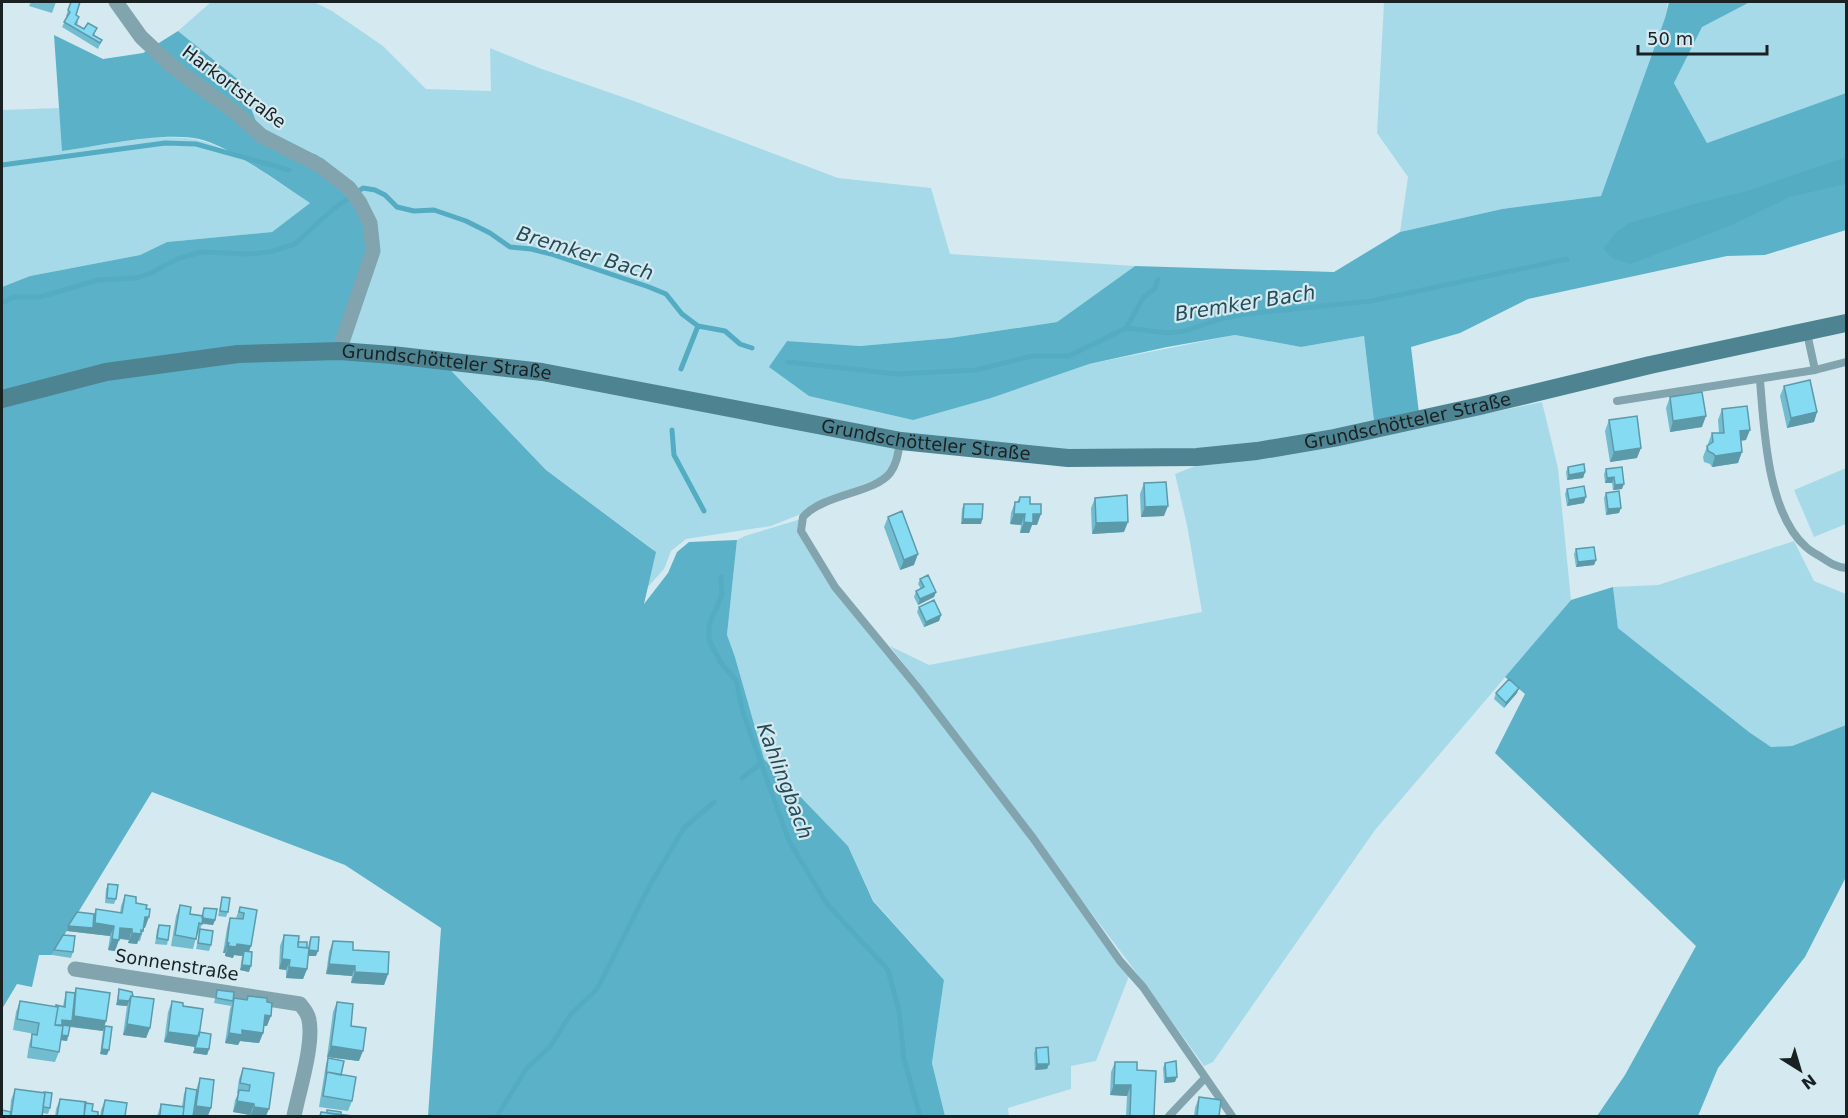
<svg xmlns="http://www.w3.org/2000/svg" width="1848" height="1118" font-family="'DejaVu Sans',sans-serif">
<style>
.green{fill:#a7dae8}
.forest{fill:#5bb2c8}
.water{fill:#54acc2}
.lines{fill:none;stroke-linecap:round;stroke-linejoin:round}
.stream{stroke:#54acc2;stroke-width:5}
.lane{stroke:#82a4ae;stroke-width:8}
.street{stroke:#82a4ae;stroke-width:15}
.secondary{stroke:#4e8492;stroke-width:18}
.wall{fill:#72bcd0}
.shaded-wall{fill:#5c99a9}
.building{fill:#84dbf2;stroke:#5c99a9;stroke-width:1.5}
.labels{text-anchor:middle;stroke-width:4.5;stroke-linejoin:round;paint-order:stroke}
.street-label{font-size:18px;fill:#192123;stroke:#d5eaf0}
.water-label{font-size:20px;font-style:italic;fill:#244b56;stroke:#d5eaf0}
</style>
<rect width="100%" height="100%" fill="#d5eaf0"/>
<path class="green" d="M211,2H314L332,11L383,46L426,89L491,91L490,48L539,68L634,101L838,178L931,188L950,254L1135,266L1057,322L950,338L860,346L787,341L770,367L1089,364L1235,335L1301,347L1364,336L1374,421L1334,438L1068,458L695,400L339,351L373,251L262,136L240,81L178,31Z
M1384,2H1668L1665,18L1601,196L1502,209L1400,232L1408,177L1377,133Z
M1750,2H1846V93L1707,143L1674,83L1702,26Z
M59,108L63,151C99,146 165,131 199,140C233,148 279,184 310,203L272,232L167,242L140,255L30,276L2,287V110Z
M451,370L540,381L895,447L893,462L882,477L812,504L801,514L771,526L686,539L671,551L664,569L647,588L654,550L546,470Z
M1542,402L1558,468L1571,600L1375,830L1213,1062L1204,1066L1142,980L890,646L929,665L1202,612L1187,525L1175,474L1195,466L1333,446Z
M1846,468V524L1814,537L1794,490Z
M801,519L799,524L817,562L1031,839L1129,976L1096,1061L1071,1066V1089L1008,1108L1009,1116H945L932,1063L944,980L873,900L848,846L764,759L735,657L727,636L737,540L745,536Z
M1794,541L1814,581L1846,594V725L1792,746L1772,748L1749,732L1618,628L1613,587L1658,585Z"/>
<path class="forest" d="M1669,2H1750L1702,27L1674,83L1707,143L1846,93V230L1765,255L1727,256L1528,299L1460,333L1411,347L1419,413L1374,421L1364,336L1301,347L1235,335L1167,347L1089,364L991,398L913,420L809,396L769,367L787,341L860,346L950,338L1057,322L1135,266L1334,272L1400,232L1502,209L1601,196L1665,18Z
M178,31L240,81L262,136L317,155L349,188L373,251L340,351L442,361L546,470L656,552L644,604L668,573L677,552L689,542L737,540L727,635L735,657L764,759L848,846L873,901L944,980L932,1063L945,1116H428L441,928L345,865L152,792L52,955H39L32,987L17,984L2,1009V287L30,276L140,255L167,242L272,232L310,203C280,184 232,147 199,139C164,131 99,146 62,151L54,35L103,59L143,53Z
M1613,587L1618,628L1749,732L1771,747L1792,746L1846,725V877L1805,957L1718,1068L1698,1116H1597L1625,1075L1696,946L1495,753L1525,694L1505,677L1571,600Z"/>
<path class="water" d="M1846,157V184L1790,197L1732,225L1631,264L1613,259L1603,249L1616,232L1629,223L1705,201L1744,192Z"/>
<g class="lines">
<path class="stream" d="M2,165L165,143L196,144L289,170
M2,303L13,297H40L98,280L136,278L151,273L177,259L201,252L248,254L270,252L295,244L332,210L363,188L375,190L385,195L397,207L414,211L434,210L466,221L490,233L510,247L531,249L551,254L649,287L666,294L682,314L698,326L725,331L740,344L752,348
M1126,328L1143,298L1155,288L1158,279
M788,362L897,374L976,370L1032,356H1069L1126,328L1168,333L1185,331L1220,319L1245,314L1371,301L1567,259
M681,369L698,326
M672,430L674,455L704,511
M721,577L722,595L709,625V640L721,663L736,680L743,713L789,841L827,904L888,970L899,1011L904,1059L920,1116
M742,778L760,764
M497,1116L527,1068L549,1048L571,1014L597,989L650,885L684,828L714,802"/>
<path class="lane" d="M1807,333L1815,370
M1760,380C1764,428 1767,513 1806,547C1810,551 1816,554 1821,557C1830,563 1836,567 1846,568
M1617,401L1815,370L1846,362
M900,442C898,453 897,464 890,473C875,493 823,494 803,517L801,531L835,587L918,688L1033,838L1120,961L1143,987L1232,1116
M1169,1116L1205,1078"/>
<path class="street" d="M116,2L141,37L174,68L235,112L262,136L319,165L349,188L360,203L370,223L373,251L339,351
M75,969L300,1004C304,1009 308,1013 309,1020C314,1044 299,1091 294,1116"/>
<path class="secondary" id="s1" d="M2,399L106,372L238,354L339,351L392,355L542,372L901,441L1068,458L1197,457L1257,451L1334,438L1480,406L1650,365L1846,323"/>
</g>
<path class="wall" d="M31,2H56L52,13L29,6Z
M71,2L76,15L78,23L76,25L84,29L95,33L94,36L102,40L98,49L62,27L67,17L66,16Z
M1784,386L1817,412L1814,422L1787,428L1780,396Z
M1670,397L1702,427L1670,432L1666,408Z
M1722,409L1746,440L1741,441L1738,463L1712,467L1710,464L1704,462L1703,457L1712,433H1719L1718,420Z
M1609,420L1637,458L1610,462L1605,431Z
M1568,467L1585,472L1583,478L1567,480L1566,472Z
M1622,467V489L1613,490L1612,483H1605L1604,474L1606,469Z
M1144,483L1164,516L1141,517L1140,494Z
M1567,489L1584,503L1567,506L1565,494Z
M1606,493L1619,513L1606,515L1604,498Z
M1020,497L1030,504L1037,525H1032L1029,533H1020L1021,525L1010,524L1011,513L1015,502H1017Z
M1095,498L1124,532L1092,534L1091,508Z
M964,504L982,519L981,524H961L962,509Z
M888,517L914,565L900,570L884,527Z
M1576,549L1596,560L1594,565L1576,567L1574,554Z
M920,579L936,592L934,597L918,605L914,597L916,591L921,589L918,584Z
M919,607L941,615L939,621L924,627L917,612Z
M1496,693H1517L1504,708L1494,699Z
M108,884L116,899L114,904L105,903L106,889Z
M125,895L136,903L145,928L144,927L140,941H138L137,944L128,943L129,940L119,939L115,951L108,950L110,936L67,931L68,926L94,914L96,909L120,913L121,906Z
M222,897L228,912L226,917L218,916L221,902Z
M180,905L190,914L202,916L204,908L215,920L213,925L202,924L198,935L197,934L193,949L171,946L176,916Z
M240,907L257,910L251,946L249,951V972L240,970L242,956L234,955L233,958L225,956V953H223L227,928L230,918H236Z
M159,925L168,940L167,945L155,944L157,930Z
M200,929L211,945L209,951L196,949Z
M284,935L298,942L308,948L309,942L311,937L316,956H308L307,969L303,979L286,978V970L279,969L280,946Z
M333,941L353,950L388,974L384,985L351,983L352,976L326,974L329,952Z
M54,950L73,952L71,958L52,955Z
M76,988L105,1026L107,1055L100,1054L103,1031L69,1027L68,1036L67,1041L61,1040L59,1052L55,1062L27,1058L29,1045L32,1034L35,1035V1034L13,1030L16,1012L20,1001L55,1007L63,1006L66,992L74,993Z
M119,989L133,996L150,1028L146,1038L123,1035L127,1006L116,1005Z
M217,990L233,1001L231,1006L214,1003Z
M248,996L267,1002V1026H264L263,1033L259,1043L240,1041L238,1045L225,1043L230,1009L234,998L246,1000Z
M172,1001L183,1006L199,1032L209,1049L207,1055L193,1053L195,1047L164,1042L168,1012Z
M337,1002L351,1026L359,1061L327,1057L333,1012Z
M1036,1048L1049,1064L1047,1069L1035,1070L1034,1053Z
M328,1058L341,1075L352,1101L348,1111L319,1107L326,1064Z
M1115,1062L1137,1070L1154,1116H1126L1127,1096L1110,1095L1111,1072Z
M1165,1063L1175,1082L1164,1083L1163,1068Z
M243,1068L266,1116H250V1115L233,1112L235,1100L238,1094L237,1093L239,1079Z
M200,1078L208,1116H157L161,1104L182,1106L184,1094L186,1088L196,1090Z
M15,1089L50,1108L48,1114L42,1113V1116H2L10,1111L11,1100Z
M1199,1097L1219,1116H1194L1195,1108Z
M60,1099L85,1103L92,1111L98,1116H55L56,1109Z
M105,1100L125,1116H100L101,1110Z"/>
<path class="shaded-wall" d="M1817,412L1814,422L1787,428L1791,418Z
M1706,416L1702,427L1670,432L1673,421Z
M1750,430L1746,440L1736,441L1740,431Z
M1641,448L1637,458L1610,462L1614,452Z
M1742,452L1738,463L1712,467L1715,456Z
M1585,472L1583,478L1567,480L1569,475Z
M1614,477L1612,483H1605L1607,478Z
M1624,484L1622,489L1613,490L1615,485Z
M1586,497L1584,503L1567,506L1569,500Z
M1168,506L1164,516L1141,517L1145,507Z
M1621,508L1619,513L1606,515L1608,509Z
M1014,514H1025L1021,525L1010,524Z
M1033,514H1041L1037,525H1032L1029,533H1020L1024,522Z
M963,519H982L981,524H961Z
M1128,522L1124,532L1092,534L1096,523Z
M918,554L914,565L900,570L904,560Z
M1596,560L1594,565L1576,567L1578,562Z
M936,592L934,597L918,605L920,599Z
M941,615L939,621L924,627L926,622Z
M1519,688L1517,693L1504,708L1506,703Z
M145,917H149L145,928L141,927Z
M202,918L215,920L213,925L201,923Z
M95,923L114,926L110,936L67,931L68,926L93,928Z
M120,928L132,929L129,940L116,938Z
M132,933L141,934L137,944L128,943Z
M112,939L119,940L115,951L108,950Z
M227,943H229L225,953H223Z
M237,944L251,946L247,957L244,951L242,956L234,955L233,958L225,956L228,946Z
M309,950L318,951L316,956H308Z
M282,959L290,960L286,970L279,969Z
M329,964L355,966L352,976L326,974Z
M242,965L251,966L249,972L240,970Z
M289,967L307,969L303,979L286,978Z
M355,972L388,974L384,985L351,983Z
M118,1000L129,1001L127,1006L116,1005Z
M265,1015L271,1016L267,1026H262Z
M74,1016L106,1021L103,1031L60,1025L62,1020L72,1021Z
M127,1024L150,1028L146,1038L123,1035Z
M242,1030L263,1033L259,1043L240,1041L238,1045L225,1043L229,1033Z
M168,1032L199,1036L195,1047L164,1042Z
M62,1035L68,1036L67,1041L60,1040Z
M331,1046L363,1051L359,1061L327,1057Z
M195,1048L209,1049L207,1055L193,1053Z
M102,1049L109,1050L107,1055L100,1054Z
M1037,1064H1049L1047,1069L1035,1070Z
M1177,1077L1175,1082L1164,1083L1166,1078Z
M1114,1085H1131L1127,1096L1110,1095Z
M237,1101L254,1104L250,1115L233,1112Z
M196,1106L211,1108L208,1116H192Z
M254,1107L269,1109L266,1116H250Z"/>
<path class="building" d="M71,2H80L76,15L79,17L75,24L84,29L88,23L97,28L93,35L102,40L100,43L64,22L70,12L68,10Z
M1810,380L1817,412L1791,418L1784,386Z
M1702,392L1706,416L1673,421L1670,397Z
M1747,406L1750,430L1740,431L1742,452L1715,456L1714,454L1708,451L1707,446L1713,442L1712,433H1724L1722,409Z
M1637,416L1641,448L1614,452L1609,420Z
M1584,464L1585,472L1569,475L1568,467Z
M1622,467L1624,484L1615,485L1614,477L1607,478L1606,469Z
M1166,482L1168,506L1145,507L1144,483Z
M1584,486L1586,497L1569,500L1567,489Z
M1619,491L1621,508L1608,509L1606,493Z
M1127,495L1128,522L1096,523L1095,498Z
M1020,497H1030V504H1041V514H1033V523L1024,522L1025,514H1014L1015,502H1019Z
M964,504H983L982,519H963Z
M902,511L918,554L904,560L888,517Z
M1594,547L1596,560L1578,562L1576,549Z
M928,575L936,592L920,599L916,591L924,587L920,579Z
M934,600L941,615L926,622L919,607Z
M1509,679L1519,688L1506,703L1496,693Z
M108,884L118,885L116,899L107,898Z
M125,895L136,897V903L147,905L146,909H150L149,917H145L143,931L141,930V934L132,933V929L120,928L119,940L112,939L114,926L95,923L96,909L122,913Z
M222,897L230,898L228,912L220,911Z
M180,905L191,907L190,914L203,916L202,924L199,923L196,939L175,935Z
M240,907L257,910L251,946L237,944L236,947L228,946L229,943H227L230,918L243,919L244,913L239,912Z
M204,908L217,909L215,920L202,918Z
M77,912L94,914L93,928L68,926Z
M159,925L170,926L168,940L157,938Z
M200,929L213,931L211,945L198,943Z
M63,935L75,936L73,952L54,950Z
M284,935L299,936L298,947L309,948L307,969L289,967L290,960L282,959Z
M311,937H319L318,951L309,950Z
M333,941L353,942V950L389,952L388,974L355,972V966L329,964Z
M298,942H307V948L298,947Z
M244,951L252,952L251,966L242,965Z
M76,988L110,993L106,1021L74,1016Z
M119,989L132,992L133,996H131L129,1001L118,1000Z
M217,990L234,992L233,1001L216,998Z
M66,992L75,993L72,1021L62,1020V1025H55L58,1007H56V1005L65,1007Z
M131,996L154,999L150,1028L127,1024Z
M248,996L267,998V1002L272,1003L271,1016L265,1015L263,1033L242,1030V1035L229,1033L234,998L247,1000Z
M20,1001L58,1007L55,1025L63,1026L59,1052L31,1047L32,1034L37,1035L39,1023L17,1019Z
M172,1001L183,1003V1006L203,1009L199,1036L168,1032Z
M337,1002L353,1004L351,1026L366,1028L363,1051L331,1046Z
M63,1025L70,1026L68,1036L62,1035Z
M105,1026L112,1027L109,1050L102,1049Z
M199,1032L211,1034L209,1049L195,1048Z
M1048,1047L1049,1064H1037L1036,1048Z
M328,1058L344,1061L341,1075L327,1072L326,1075Z
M1176,1061L1177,1077L1166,1078L1165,1063Z
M1115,1062H1137V1070L1156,1071L1154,1116H1130L1131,1085H1114Z
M243,1068L274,1073L269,1109L254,1107V1104L237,1101L239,1090L249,1091L250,1085L240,1083Z
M327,1072L356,1077L352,1101L323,1096Z
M200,1078L214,1080L211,1108L196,1106Z
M186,1088L197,1090L193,1116H183Z
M15,1089L45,1093L42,1116H11Z
M44,1092L52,1093L50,1108L43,1107L45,1093H44Z
M1199,1097L1221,1100L1219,1116H1197Z
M60,1099L86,1102L84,1116H57Z
M105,1100L127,1103L125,1116H102Z
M85,1103L93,1104L92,1111L98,1112V1116H84Z
M161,1104L184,1107L183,1116H160Z
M2,1110L11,1112L10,1116H2Z
M327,1110L341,1112V1115L327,1113Z
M321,1112L353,1116H320Z"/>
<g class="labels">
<g class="street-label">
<text transform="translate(234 87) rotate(37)" y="6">Harkortstraße</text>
<text dy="6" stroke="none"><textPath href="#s1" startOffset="450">Grundschötteler Straße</textPath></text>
<text dy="6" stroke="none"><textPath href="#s1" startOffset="1422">Grundschötteler Straße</textPath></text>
<text dy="6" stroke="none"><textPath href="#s1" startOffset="936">Grundschötteler Straße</textPath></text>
<text transform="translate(177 965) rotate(9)" y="6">Sonnenstraße</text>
</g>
<g class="water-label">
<text transform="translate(585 253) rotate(17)" y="7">Bremker Bach</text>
<text transform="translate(1245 303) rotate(-9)" y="7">Bremker Bach</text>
<text transform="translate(785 781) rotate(69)" y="7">Kahlingbach</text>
</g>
</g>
<rect width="1848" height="1118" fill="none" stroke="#192123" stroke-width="6"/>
<g transform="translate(1800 1070) rotate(143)" stroke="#d5eaf0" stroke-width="4.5" paint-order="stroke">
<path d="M0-4.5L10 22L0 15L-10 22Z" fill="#192123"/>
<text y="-9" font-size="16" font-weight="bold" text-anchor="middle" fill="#192123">N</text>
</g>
<path d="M1638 45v9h129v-9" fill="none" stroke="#192123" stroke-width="3"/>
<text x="1647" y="45" font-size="18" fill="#192123" stroke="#d5eaf0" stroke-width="4.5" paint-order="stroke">50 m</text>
</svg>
